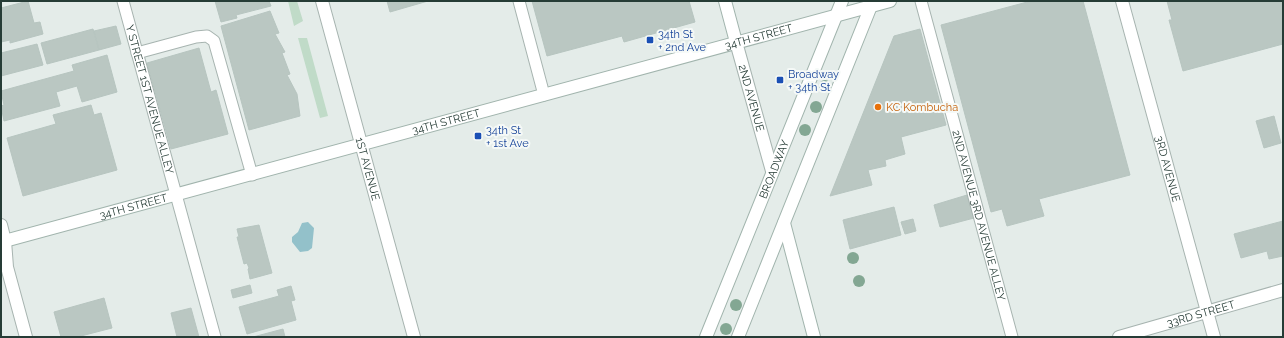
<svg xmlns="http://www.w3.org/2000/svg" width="1284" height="338" font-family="Raleway,sans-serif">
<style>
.green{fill:#c0dbc8}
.water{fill:#93c1ca}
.building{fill:#bac7c2;stroke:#b7c5c0}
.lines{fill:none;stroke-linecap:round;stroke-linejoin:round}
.lane-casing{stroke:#a7b4b0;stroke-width:13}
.street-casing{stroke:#a7b4b0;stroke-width:14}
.secondary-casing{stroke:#a1b4ad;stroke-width:14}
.lane{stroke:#fff;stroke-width:11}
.street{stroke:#fff;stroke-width:12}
.secondary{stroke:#fff;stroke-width:12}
.tree{fill:#83a793}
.transit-dot{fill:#1a4fb4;stroke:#f5f9f7;stroke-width:1.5}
.food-dot{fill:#e8710a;stroke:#f5f9f7;stroke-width:1.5}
.labels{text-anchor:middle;stroke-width:4;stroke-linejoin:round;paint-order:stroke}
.transit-label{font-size:11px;fill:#164399;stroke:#f5f9f7;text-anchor:start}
.street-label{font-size:11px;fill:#263c36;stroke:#f5f9f7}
.food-label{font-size:11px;fill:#c56008;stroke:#f5f9f7;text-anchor:start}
</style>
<rect width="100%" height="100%" fill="#e4ece9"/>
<path class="green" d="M288,1H297L303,21L294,26Z
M298,38H307L328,116L320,118Z"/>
<path class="water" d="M308,222L314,228L312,248L308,251L300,252L292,242V237L298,232L302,223Z"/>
<path class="building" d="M28,1L34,23L40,22L43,34L10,43V40L1,42V8Z
M215,1H269L271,6L236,15L237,18L221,22Z
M387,1H428L390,12Z
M532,1H689L695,22L624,42L622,36L547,56Z
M1031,1H1083L1130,175L1039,199L1044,216L1007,226L1002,209L991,212L941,25Z
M1167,1H1283V44L1183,71L1169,20H1172Z
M270,11L279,33L275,34L285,52L282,53L290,74L287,75L297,94L300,116L249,130L221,26Z
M116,26L121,44L99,50L94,31Z
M93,29L99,50L47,64L41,43Z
M920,29L946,125L901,137L905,154L885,160L886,166L868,170L872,185L830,196L894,36Z
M37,44L43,65L1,76V53Z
M199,48L211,92L216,90L228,134L171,149L147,63Z
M107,55L117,92L82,102L77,86L56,92L60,106L4,121L1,106L4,105L1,91L74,71L72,65Z
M91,105L94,115L101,113L117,170L23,196L7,138L56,124L53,115Z
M1274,116L1281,143L1264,148L1256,121Z
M967,195L974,218L940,227L934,205Z
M894,207L901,235L850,249L843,220Z
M913,219L916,231L905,234L901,222Z
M1283,221V256L1269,259L1267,251L1241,258L1234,234Z
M259,225L272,273L250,279L248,269L249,268L247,263L244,264L237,237H239L237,229Z
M250,285L252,293L233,298L231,290Z
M291,286L295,300L291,301L296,320L247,334L239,307L279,296L277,290Z
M104,298L112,328L77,337H61L54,312Z
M191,308L199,337H177L171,313Z
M283,329L285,337H253Z"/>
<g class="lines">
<defs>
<g id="lane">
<path id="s1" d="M123,1L215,337"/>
<path d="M519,1L544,95"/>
<path id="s2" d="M921,1L1012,337"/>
<path d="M137,53L196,37L207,36L214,41L252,175"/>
</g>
<g id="street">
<path id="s3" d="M322,1L414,337"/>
<path id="s4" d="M1122,1L1214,337"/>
<path id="s5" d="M736,42L772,171"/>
<path d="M1,225L5,241L7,267L26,337"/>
<path id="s6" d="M1119,337L1283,290"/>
</g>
<g id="secondary">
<path d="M725,1L736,42"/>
<path d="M784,223L814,337"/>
<path id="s7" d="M1,242L890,1"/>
<path id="s8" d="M706,337L842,1"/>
<path d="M738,337L873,1"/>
</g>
</defs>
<use href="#lane" class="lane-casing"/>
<use href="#street" class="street-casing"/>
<use href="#secondary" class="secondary-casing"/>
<use href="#lane" class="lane"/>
<use href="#street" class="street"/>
<use href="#secondary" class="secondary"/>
</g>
<g class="tree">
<circle cx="825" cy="86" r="6"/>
<circle cx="816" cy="107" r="6"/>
<circle cx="805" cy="130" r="6"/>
<circle cx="853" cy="258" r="6"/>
<circle cx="859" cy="281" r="6"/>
<circle cx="736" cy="305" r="6"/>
<circle cx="726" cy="329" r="6"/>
</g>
<g class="transit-dot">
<rect x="646" y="36" width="8" height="8" rx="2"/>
<rect x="776" y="76" width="8" height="8" rx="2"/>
<rect x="474" y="132" width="8" height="8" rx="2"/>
</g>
<circle class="food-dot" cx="878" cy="107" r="4"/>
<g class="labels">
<g class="transit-label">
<text x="658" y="38">34th St<tspan x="658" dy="13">+ 2nd Ave</tspan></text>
<text x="788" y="78">Broadway<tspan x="788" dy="13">+ 34th St</tspan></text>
<text x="486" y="134">34th St<tspan x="486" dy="13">+ 1st Ave</tspan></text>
</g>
<g class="street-label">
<text dy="4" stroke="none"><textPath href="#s7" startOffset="785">34TH STREET</textPath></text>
<text dy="4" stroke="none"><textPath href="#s5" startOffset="58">2ND AVENUE</textPath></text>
<text dy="4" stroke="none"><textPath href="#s1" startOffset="102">Y STREET 1ST AVENUE ALLEY</textPath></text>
<text dy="4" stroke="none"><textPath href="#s7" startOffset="461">34TH STREET</textPath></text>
<text dy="4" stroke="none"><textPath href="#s3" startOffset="174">1ST AVENUE</textPath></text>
<text dy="4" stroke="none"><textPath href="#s8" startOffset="181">BROADWAY</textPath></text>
<text dy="4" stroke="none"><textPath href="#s4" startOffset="174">3RD AVENUE</textPath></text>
<text dy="4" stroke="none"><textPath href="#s7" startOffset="137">34TH STREET</textPath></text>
<text dy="4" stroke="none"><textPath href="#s2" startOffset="222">2ND AVENUE 3RD AVENUE ALLEY</textPath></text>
<text dy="4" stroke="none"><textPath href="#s6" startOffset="85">33RD STREET</textPath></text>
</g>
<g class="food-label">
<text x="886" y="111">KC Kombucha</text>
</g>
</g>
<rect width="1284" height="338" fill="none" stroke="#263c36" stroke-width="4"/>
</svg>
